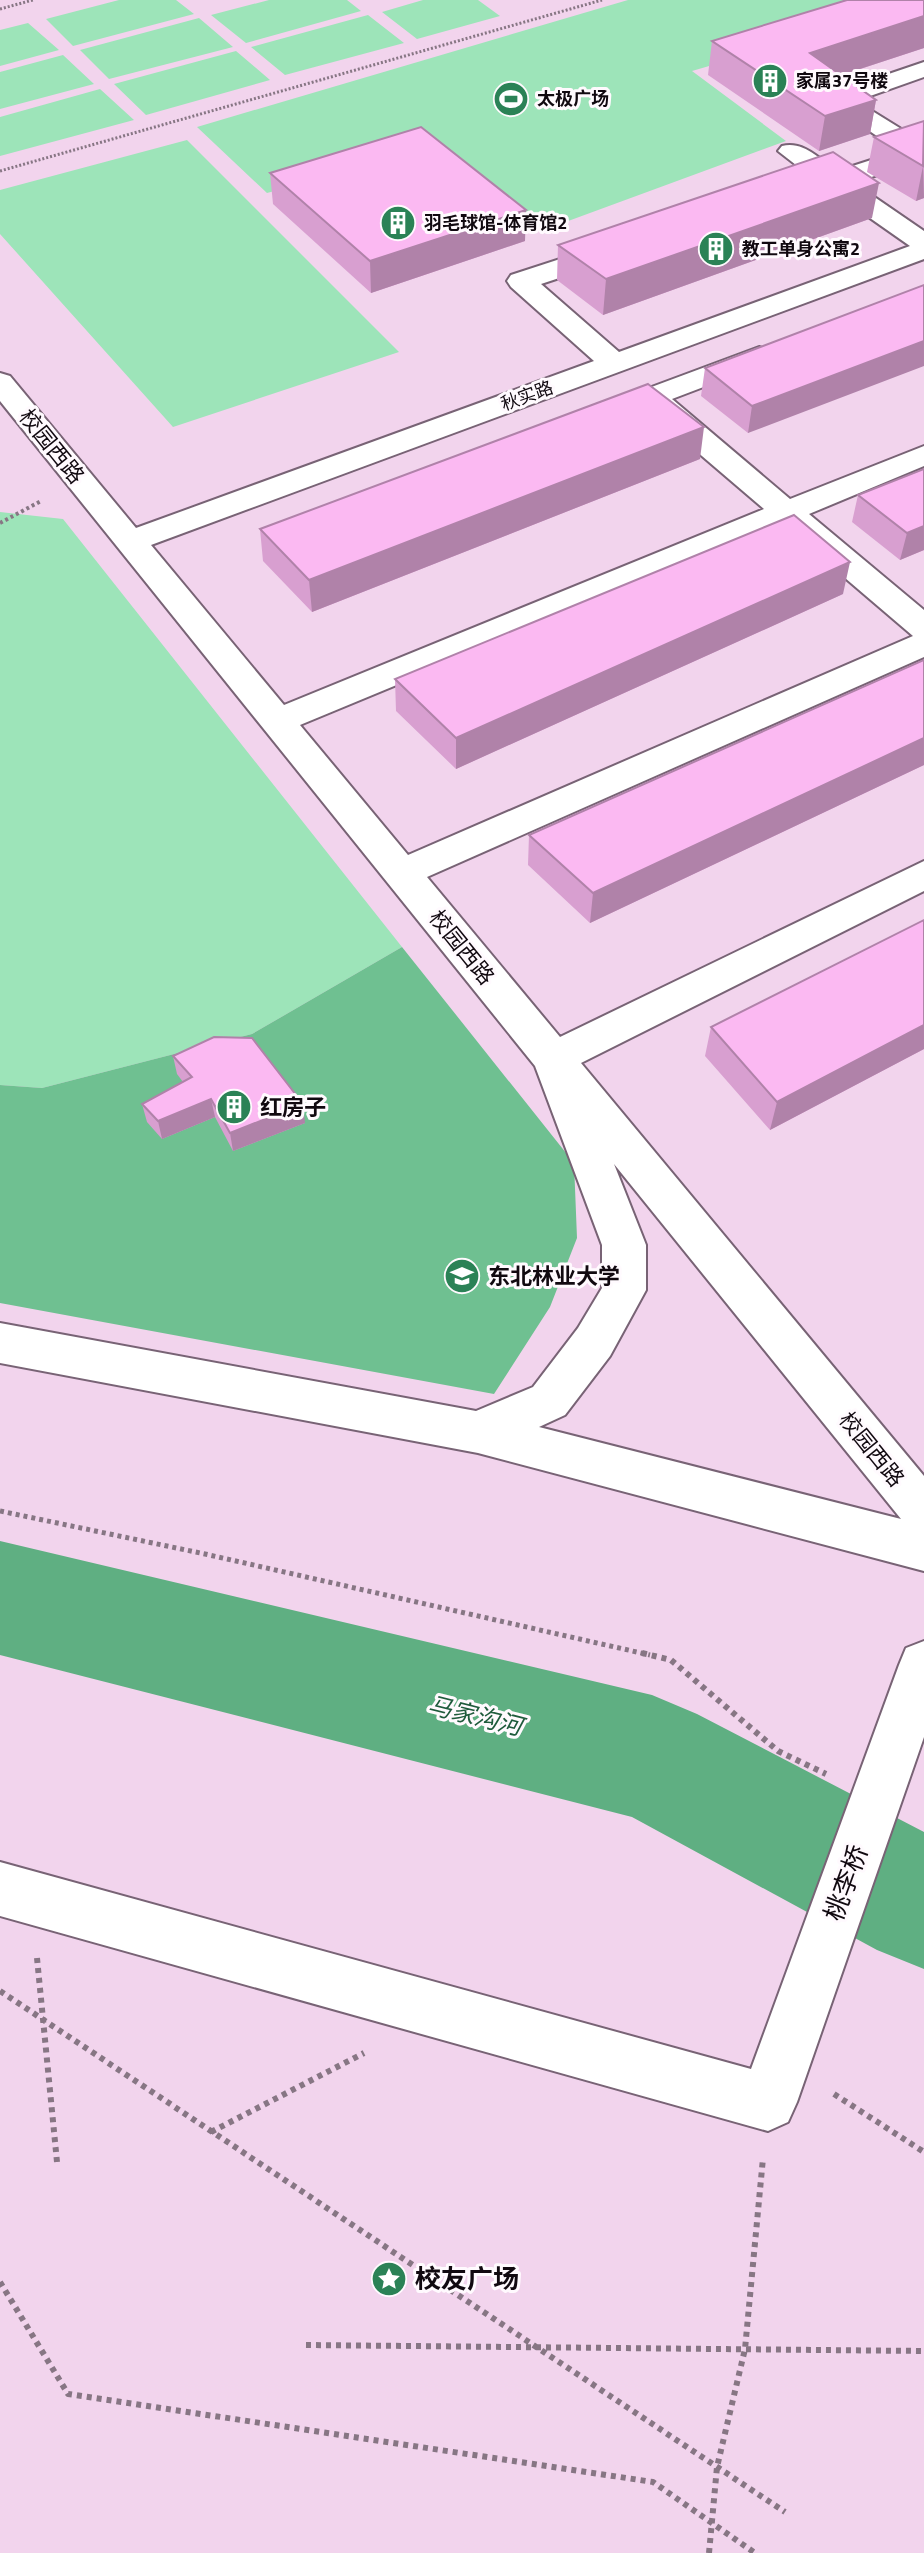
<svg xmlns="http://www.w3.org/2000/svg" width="924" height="2553" font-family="'Titillium Web','Noto Sans SC',sans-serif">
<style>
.built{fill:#f2d4ed}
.green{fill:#9de4b9}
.forest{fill:#6fc091}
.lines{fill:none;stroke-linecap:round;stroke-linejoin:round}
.river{fill:#5faf82;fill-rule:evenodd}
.street-casing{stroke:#786375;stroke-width:4}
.path-far3{stroke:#877684;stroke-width:3;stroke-dasharray:2 2;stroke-linecap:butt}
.path-far2{stroke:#877684;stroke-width:4;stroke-dasharray:3 3;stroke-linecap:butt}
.path-far1{stroke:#877684;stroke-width:5;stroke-dasharray:4 4;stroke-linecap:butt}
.path{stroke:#877684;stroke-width:6;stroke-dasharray:5 5;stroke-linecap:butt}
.street{fill:#fff;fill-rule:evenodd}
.wall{fill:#d89fd0}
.shaded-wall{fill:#b082a9}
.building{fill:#fbb9f2;stroke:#b082a9;stroke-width:2}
.labels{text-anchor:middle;stroke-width:6;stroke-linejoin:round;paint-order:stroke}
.far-poi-label{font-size:18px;font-weight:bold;fill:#110910;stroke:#fffafe;text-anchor:start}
.far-street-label{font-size:18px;fill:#110910;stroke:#fffafe}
.street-label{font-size:22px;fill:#110910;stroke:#fffafe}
.poi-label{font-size:22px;font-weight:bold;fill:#110910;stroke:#fffafe;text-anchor:start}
.water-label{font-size:24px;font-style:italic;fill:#1f5b3c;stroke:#fffafe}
.near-street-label{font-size:26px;fill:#110910;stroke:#fffafe}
.near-poi-label{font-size:26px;font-weight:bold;fill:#110910;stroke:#fffafe;text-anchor:start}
</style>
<rect width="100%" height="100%" fill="#fee5fa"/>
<path class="built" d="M0,0H924V2553H0Z"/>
<path class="green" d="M119,0H176L194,14L73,46L46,19Z
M269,0H347L361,11L246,43L211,15Z
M423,0H478L500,16L417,39L382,12Z
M628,0H924V3L692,71L786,141L541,231L433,149L267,193L197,127Z
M368,15L404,43L285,75L251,47Z
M199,18L233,47L109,79L80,50Z
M28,23L59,50L0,66V30Z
M236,51L270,80L146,115L114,84Z
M63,55L94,84L0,109V72Z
M100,89L134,120L0,156V117Z
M187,140L399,352L173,427L0,234V190Z
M0,512L63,519L402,947L252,1034L42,1088L0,1085Z"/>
<path class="forest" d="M402,947L574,1163L577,1238L550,1307L494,1394L0,1303V1085L42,1088L252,1034Z"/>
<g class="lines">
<path class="river" d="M0,1541L652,1695L697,1714L924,1832V1969L877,1950L632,1817L0,1655Z"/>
<defs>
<path id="street" d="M924,62V77L856,101L924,143V159L854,183L924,231V259L151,545L284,705L764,509L647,409L606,423L595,420L591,414L595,408L759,347L769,350L774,356L769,362L672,399L790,499L924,446V466L809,514L924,610V657L427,877L560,1037L924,861V891L581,1063L924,1476V1571L478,1453L0,1363V1323L476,1411L533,1387L578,1328L602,1288V1245L535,1066L0,401V373L10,376L136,528L594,361L511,287L507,281L511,275L603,245L613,243L623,245L627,251L623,257L541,284L619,352L910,246L830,190L805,198L796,196L792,190L796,184L814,179L778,151L782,146C803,140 821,160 837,171L899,151L824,100L827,95ZM783,525L913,636L408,855L300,725ZM614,1164L901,1519L539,1427L565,1415L610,1356L646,1290V1245Z
M924,1641V1737L797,2102L788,2122L768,2131L0,1916V1862L751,2069L899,1665L906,1648Z"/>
</defs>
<use href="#street" class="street-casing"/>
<path class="path-far3" d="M0,9L33,0
M0,171L602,0"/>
<path class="path-far2" d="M0,523L41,501"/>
<path class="path-far1" d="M0,1511L205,1554L650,1655"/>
<path class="path" d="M642,1653L671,1660L778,1751L826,1774
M37,1958L57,2162
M0,1991L785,2512
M834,2094L924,2152
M211,2132L364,2053
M0,2282L68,2394L653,2482L755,2553
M306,2345L924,2351
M709,2553L717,2467L745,2349L763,2158"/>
<use href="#street" class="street"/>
</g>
<path class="wall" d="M924,0V48L842,75L876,100L870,134L819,151L708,75L712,41Z
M924,121V198L916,201L867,172L874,137Z
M270,173L525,241L371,293L273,204Z
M872,218L603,315L557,280L558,245Z
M924,285L748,433L701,396L705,368Z
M700,459L312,612L263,561L260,529Z
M924,469V550L900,560L852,522L858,495Z
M843,594L456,769L396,711L395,679Z
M924,660V765L590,923L528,865L529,835Z
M924,920V1049L770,1130L705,1056L711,1027Z
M173,1056L305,1123L233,1151L215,1117L162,1139L147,1122L142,1104L183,1082L177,1074Z"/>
<path class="shaded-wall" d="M924,16V48L805,87L810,53Z
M876,100L870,134L819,151L825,116Z
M923,166L924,198L916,201Z
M879,183L872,218L603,315L606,279Z
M526,210L525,241L371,293L370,261Z
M924,341V366L748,433L752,406Z
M704,427L700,459L312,612L309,580Z
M924,526V550L900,560L907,533Z
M850,562L843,594L456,769V738Z
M924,738V765L590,923L593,893Z
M924,1025V1049L770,1130L777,1102Z
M211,1099L215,1117L162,1139L158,1121Z
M303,1104L305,1123L233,1151L230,1133Z"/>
<path class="building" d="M847,0H924V16L810,53L876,100L825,116L712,41Z
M924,121L923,166L874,137Z
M421,127L526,210L370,261L270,173Z
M833,152L879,183L606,279L558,245Z
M924,285V341L752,406L705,368Z
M648,384L704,427L309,580L260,529Z
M924,469V526L907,533L858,495Z
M794,515L850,562L456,738L395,679Z
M924,660V738L593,893L529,835Z
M924,920V1025L777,1102L711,1027Z
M214,1037L252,1038L303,1104L230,1133L211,1099L158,1121L142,1104L192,1077L173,1056Z"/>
<defs>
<symbol id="building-disc" viewBox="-11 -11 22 22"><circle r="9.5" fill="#2b8256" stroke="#fffafe"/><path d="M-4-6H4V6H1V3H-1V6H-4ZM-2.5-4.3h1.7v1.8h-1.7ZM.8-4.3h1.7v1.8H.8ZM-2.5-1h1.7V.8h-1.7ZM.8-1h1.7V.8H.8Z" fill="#fff"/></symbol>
<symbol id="stadium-disc" viewBox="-11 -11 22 22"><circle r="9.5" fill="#2b8256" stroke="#fffafe"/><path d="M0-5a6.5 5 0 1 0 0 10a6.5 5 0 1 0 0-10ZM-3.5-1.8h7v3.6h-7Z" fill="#fff"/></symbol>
<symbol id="university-disc" viewBox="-11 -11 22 22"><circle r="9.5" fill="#2b8256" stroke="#fffafe"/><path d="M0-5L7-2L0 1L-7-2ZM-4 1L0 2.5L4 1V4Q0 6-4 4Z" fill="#fff"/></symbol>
<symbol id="sight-disc" viewBox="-11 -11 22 22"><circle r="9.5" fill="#2b8256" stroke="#fffafe"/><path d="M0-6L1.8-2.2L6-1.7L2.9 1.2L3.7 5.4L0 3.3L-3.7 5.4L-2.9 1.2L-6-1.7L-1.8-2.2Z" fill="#fff"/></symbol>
</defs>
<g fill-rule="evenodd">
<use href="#building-disc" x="750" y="61" width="40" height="40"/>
<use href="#stadium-disc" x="491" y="79" width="40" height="40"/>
<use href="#building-disc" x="378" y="203" width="40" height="40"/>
<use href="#building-disc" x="696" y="229" width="40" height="40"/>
<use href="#building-disc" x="214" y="1087" width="40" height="40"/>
<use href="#university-disc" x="442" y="1256" width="40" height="40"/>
<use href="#sight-disc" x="369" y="2259" width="40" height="40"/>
</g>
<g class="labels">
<g class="far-poi-label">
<text x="796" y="87">家属37号楼</text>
<text x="537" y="105">太极广场</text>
<text x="424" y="229">羽毛球馆-体育馆2</text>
<text x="742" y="255">教工单身公寓2</text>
</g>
<g class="far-street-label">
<text transform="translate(527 396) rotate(-20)" y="6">秋实路</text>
</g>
<g class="street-label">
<text transform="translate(52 446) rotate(51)" y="8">校园西路</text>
<text transform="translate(462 947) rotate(51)" y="8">校园西路</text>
<text transform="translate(872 1449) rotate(51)" y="8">校园西路</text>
</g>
<g class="poi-label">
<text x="260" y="1115">红房子</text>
<text x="488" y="1284">东北林业大学</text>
</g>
<g class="water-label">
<text transform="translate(475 1716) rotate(14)" y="8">马家沟河</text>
</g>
<g class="near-street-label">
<text transform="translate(846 1883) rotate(-70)" y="9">桃李桥</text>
</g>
<g class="near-poi-label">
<text x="415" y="2288">校友广场</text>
</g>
</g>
</svg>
